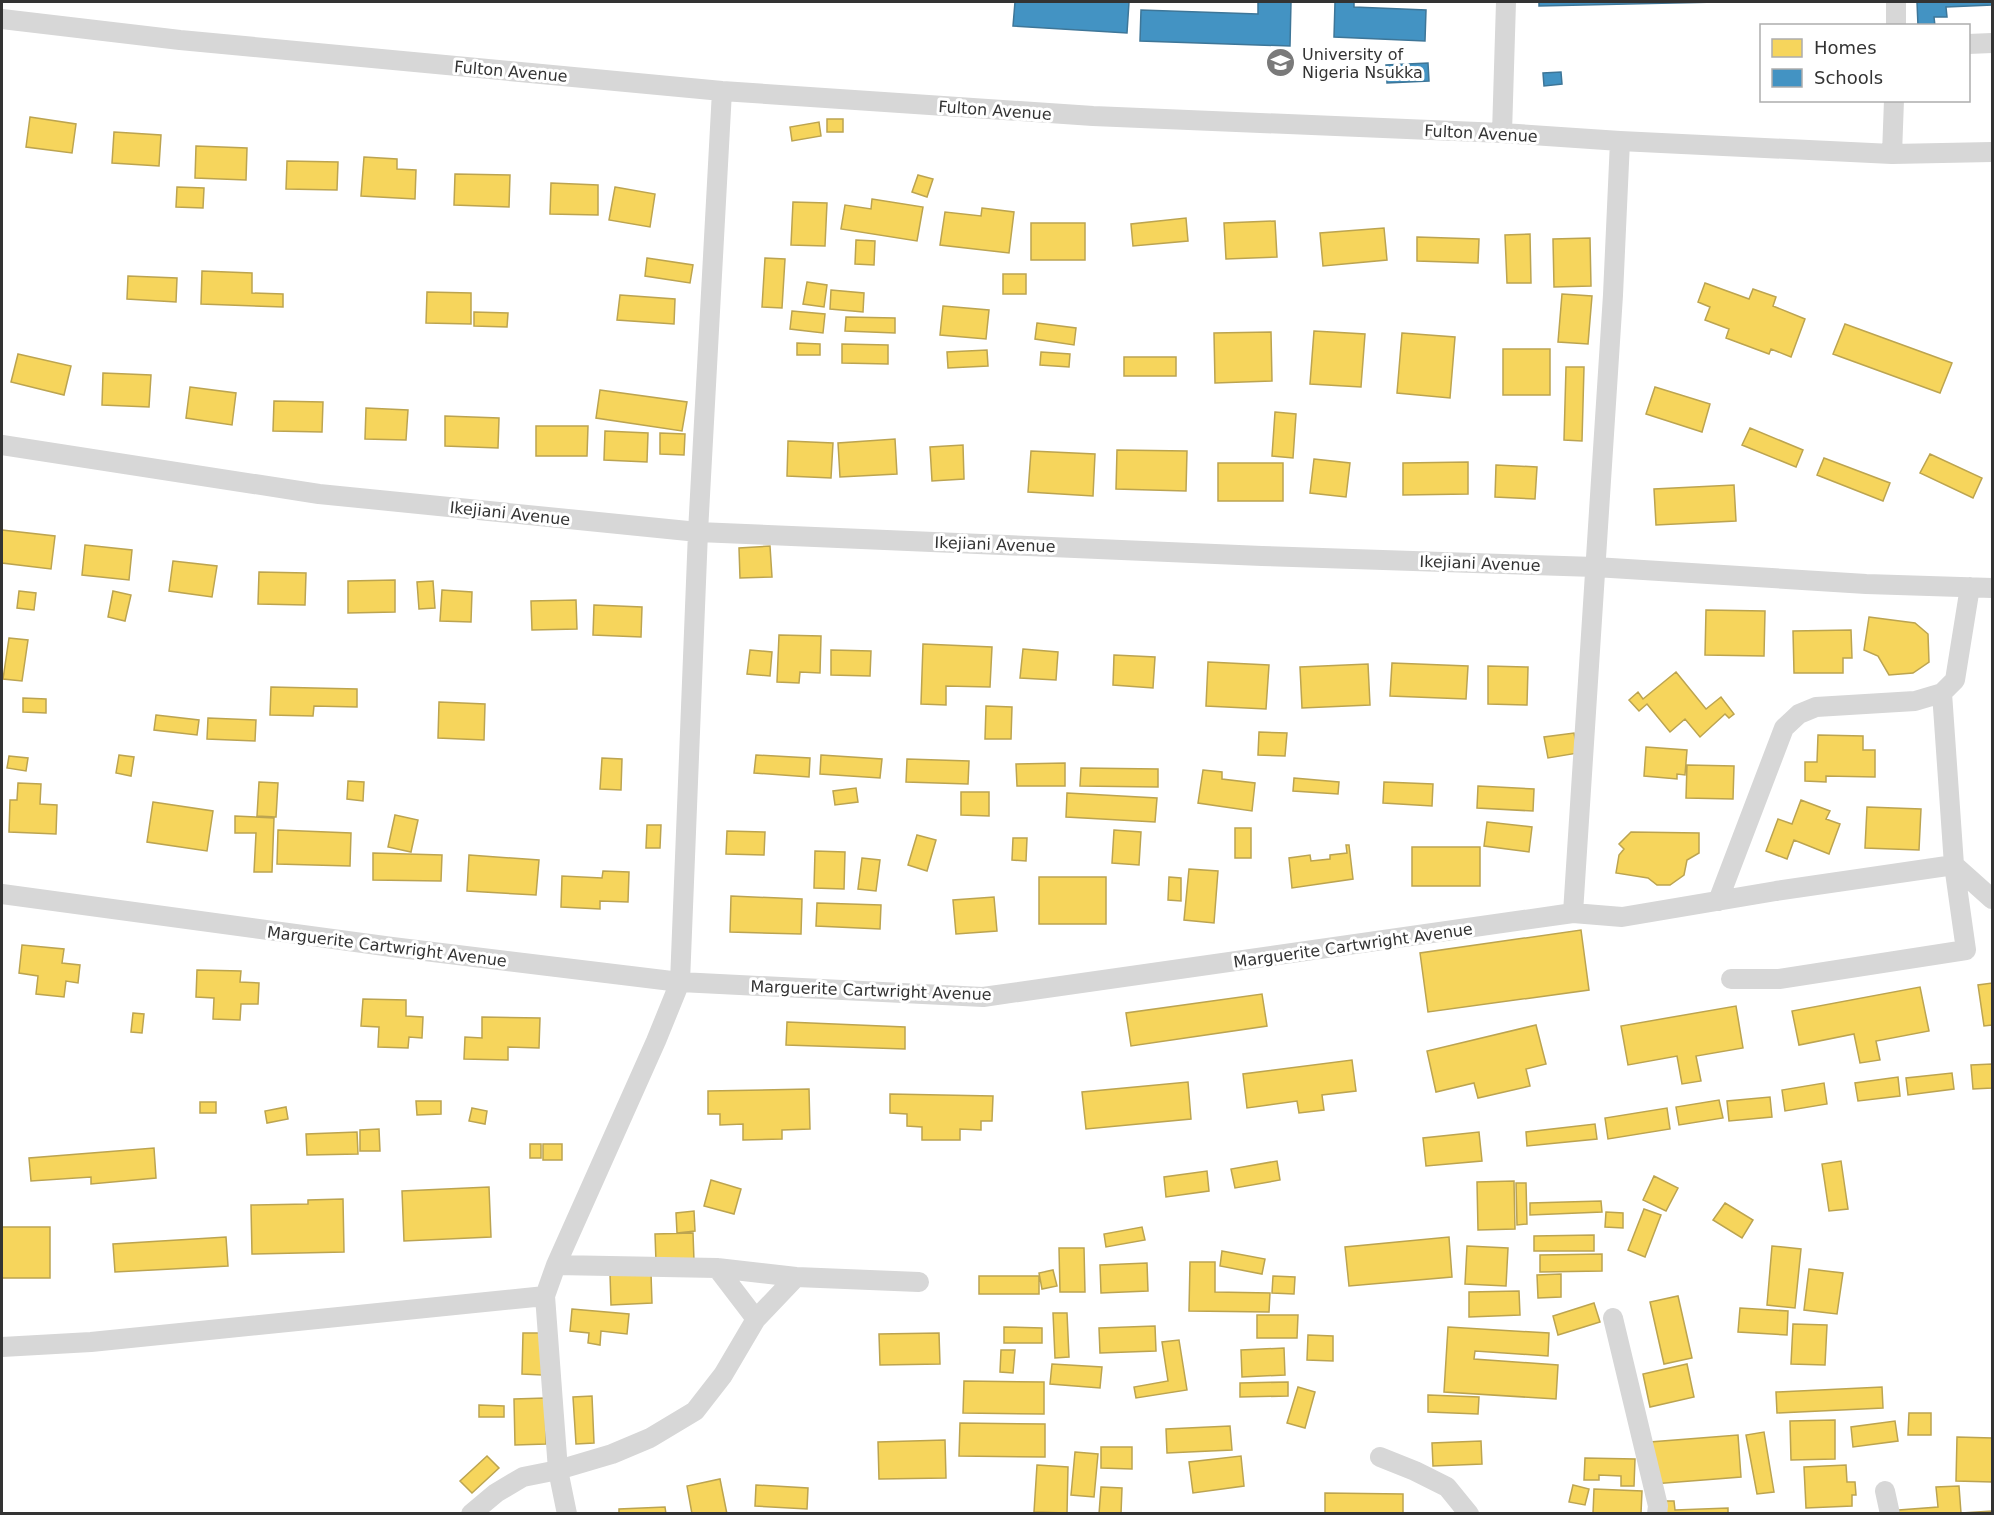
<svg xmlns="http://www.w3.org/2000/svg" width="1994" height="1515" font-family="'DejaVu Sans',sans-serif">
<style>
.homes{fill:#f6d55c;stroke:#bca450;stroke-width:1.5}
.schools{fill:#4393c3;stroke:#3e7698;stroke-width:1.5}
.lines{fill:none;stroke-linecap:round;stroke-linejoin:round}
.minor{stroke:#d7d7d7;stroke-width:20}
.labels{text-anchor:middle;stroke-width:6;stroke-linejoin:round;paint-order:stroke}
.poi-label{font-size:16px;fill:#333;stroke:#fff;text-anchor:start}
.street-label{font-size:16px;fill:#333;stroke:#fff}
</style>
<rect width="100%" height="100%" fill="#fff"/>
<path class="homes" d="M30,117L76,124L72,153L26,147Z
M827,119H843V132H827Z
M819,122L821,136L792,141L790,127Z
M114,132L161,135L159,166L112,163Z
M196,146L247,148L246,180L195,178Z
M364,157L397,159V169L416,170L415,199L361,196Z
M287,161L338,162L337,190L286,189Z
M455,174L510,175L509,207L454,205Z
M918,175L933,179L927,197L912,192Z
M551,183L598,185V215L550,214Z
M177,187L204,188L203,208L176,207Z
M615,187L655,194L650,227L609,220Z
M872,199L923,207L917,241L841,229L845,205L871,209Z
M793,202L827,203L825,246L791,245Z
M982,208L1014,212L1009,253L940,245L945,212L981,216Z
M1186,218L1188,241L1133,246L1131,224Z
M1275,221L1277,257L1226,259L1224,223Z
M1031,223H1085V260H1031Z
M1384,228L1387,260L1323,266L1320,233Z
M1530,234L1531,283H1507L1505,235Z
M1417,237L1479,239L1478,263L1417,261Z
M1590,238L1591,286L1554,287L1553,239Z
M856,240L875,241L874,265L855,264Z
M647,258L693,265L690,283L645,276Z
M765,258L785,259L782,308L762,307Z
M202,271L252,273V293L283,294V307L201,304Z
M1003,274H1026V294H1003Z
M128,276L177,278L176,302L127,299Z
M807,282L827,285L824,307L803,304Z
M1705,283L1749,299L1753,289L1776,297L1773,306L1805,319L1791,357L1771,349L1769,354L1726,338L1729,329L1705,320L1710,307L1698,302Z
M831,290L864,293L863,312L830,309Z
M427,292L471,293V324L426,323Z
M1562,294L1592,296L1588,344L1558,342Z
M620,295L675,299L674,324L617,320Z
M943,306L989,310L986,339L940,335Z
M792,311L825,314L823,333L790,329Z
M474,312L508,313L507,327L474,326Z
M846,317L895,318V333L845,331Z
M1037,323L1076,328L1074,345L1035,339Z
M1845,324L1952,363L1940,393L1833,354Z
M1314,331L1365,334L1361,387L1310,384Z
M1271,332L1272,381L1215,383L1214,333Z
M1402,333L1455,337L1450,398L1397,393Z
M797,343L820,344V355H797Z
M842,344L888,345V364L842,363Z
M1503,349H1550V395H1503Z
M987,350L988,366L948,368L947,352Z
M1041,352L1070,354L1069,367L1040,365Z
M18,354L71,366L64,395L11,382Z
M1124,357H1176V376H1124Z
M1566,367H1584L1582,441L1564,440Z
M103,373L151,375L149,407L102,405Z
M190,387L236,393L232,425L186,418Z
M1655,387L1710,404L1702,432L1646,414Z
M600,390L687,402L682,431L596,418Z
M274,401L323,402L322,432L273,431Z
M366,408L408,410L406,440L365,439Z
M1275,412L1296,414L1293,458L1272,456Z
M445,416L499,418L498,448L445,446Z
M536,426H588L587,456H536Z
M1750,428L1803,450L1796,467L1742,445Z
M605,431L648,433L647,462L604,460Z
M660,433L685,434L684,455L660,454Z
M895,439L897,474L840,477L838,443Z
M788,441L833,443L831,478L787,476Z
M963,445L964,479L932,481L930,447Z
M1117,450L1187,451L1186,491L1116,489Z
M1031,451L1095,454L1093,496L1028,492Z
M1930,454L1982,478L1973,498L1920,473Z
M1824,458L1890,483L1883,501L1817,475Z
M1314,459L1350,463L1346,497L1310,493Z
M1468,462V494L1403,495V463Z
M1218,463H1283V501H1218Z
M1496,465L1537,467L1535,499L1495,497Z
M1734,485L1736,521L1656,525L1654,489Z
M2,530L55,536L51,569L2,563Z
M85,545L132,550L129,580L82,575Z
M770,546L772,577L740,578L739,548Z
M173,561L217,566L212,597L169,591Z
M259,572L306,573L305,605L258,604Z
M395,580V612L348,613V581Z
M433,581L435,608L419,609L417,582Z
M442,590L472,592L471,622L440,621Z
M19,591L36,593L34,610L17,608Z
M113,591L131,595L125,621L108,617Z
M576,600L577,629L532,630L531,601Z
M594,605L642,607L641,637L593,635Z
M1706,610L1765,611L1764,656L1705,655Z
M1869,617L1915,623L1928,634L1929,662L1913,673L1889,675L1878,656L1864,650Z
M1851,630L1852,658H1843V673H1794L1793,631Z
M779,635L821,636L820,673L800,672L799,683L777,682Z
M9,638L28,640L22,681L3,679Z
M923,644L992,647L990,687L946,686V705L921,704Z
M1023,649L1058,652L1056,680L1020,678Z
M750,650L772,652L770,676L747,674Z
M831,650L871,651L870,676L831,675Z
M1114,655L1155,657L1153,688L1113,685Z
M1208,662L1269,665L1266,709L1206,706Z
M1392,663L1468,666L1466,699L1390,696Z
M1368,664L1370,705L1302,708L1300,667Z
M1488,666L1528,667L1527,705L1488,704Z
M1676,672L1706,709L1721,697L1734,714L1729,718L1725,714L1700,737L1685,719L1670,732L1647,704L1639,711L1629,700L1638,692L1643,699Z
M271,687L357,689V707L314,706L313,716L270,715Z
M23,698L46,699V713L23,712Z
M439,702L485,704L484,740L438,738Z
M986,706L1012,707L1011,739H985Z
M156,715L199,720L197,735L154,730Z
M208,718L256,720L255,741L207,739Z
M1259,732L1287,733L1285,756L1258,755Z
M1574,733L1578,753L1548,758L1544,737Z
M1818,735L1863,736V750H1875V777L1826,776V782L1805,781V762H1817Z
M1646,747L1687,750L1685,775L1677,774V779L1644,776Z
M119,755L134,757L131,776L116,773Z
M756,755L810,758L809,777L754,773Z
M821,755L882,759L880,778L820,774Z
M9,756L28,758L26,771L7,768Z
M602,758L622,759L621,790L600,789Z
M907,759L969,761L968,784L906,782Z
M1065,763V786H1017L1016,764Z
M1687,765L1734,766L1733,799L1686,798Z
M1081,768L1158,769V787L1080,786Z
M1203,770L1222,772V779L1255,783L1252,811L1198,803Z
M1294,778L1339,782L1338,794L1293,791Z
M348,781L364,782L363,801L347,799Z
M259,782L278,783L276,817L257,816Z
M1384,782L1433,784L1432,806L1383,803Z
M18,783L41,784L40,804L57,805L56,834L9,832L10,800H17Z
M1478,786L1534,789L1533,811L1477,808Z
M856,788L858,802L835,805L833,791Z
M961,792H989V816L961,815Z
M1067,793L1157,798L1155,822L1066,817Z
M1801,800L1830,811L1826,819L1840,824L1829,854L1794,840L1787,859L1766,851L1778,819L1792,824Z
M153,802L213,811L207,851L147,842Z
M1867,807L1921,809L1919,850L1865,848Z
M395,815L418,820L411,852L388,847Z
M235,816L274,818L272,872H254L256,833H235Z
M1487,822L1532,827L1529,852L1484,846Z
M647,825H661L660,848H646Z
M1235,828H1251V858H1235Z
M278,830L351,833L350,866L277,864Z
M1114,830L1141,832L1139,865L1112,863Z
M727,831L765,832L764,855L726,854Z
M1631,832L1699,833V853L1687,860L1684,875L1670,885H1657L1648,878L1616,873L1619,855L1624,849L1619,844Z
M917,835L936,840L927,871L908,865Z
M1013,838H1027L1026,861L1012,860Z
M1346,845H1349L1353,879L1292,888L1289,858L1310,855L1311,861L1330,859V855L1347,853Z
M1412,847H1480V886H1412Z
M815,851L845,852L844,889L814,888Z
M373,853L442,855L441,881L373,880Z
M469,855L539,860L536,895L467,891Z
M862,858L880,860L876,891L858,889Z
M1189,869L1218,871L1214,923L1184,920Z
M603,871L629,872L628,902L600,901V909L561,907L562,876L602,878Z
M1039,877H1106V924H1039Z
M1169,877L1181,878V901L1168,900Z
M731,896L802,899L801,934L730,932Z
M994,897L997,931L956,934L953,900Z
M817,903L881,905L880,929L816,926Z
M1581,930L1589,990L1428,1012L1420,953Z
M22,945L64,949L62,963L80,965L78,983L66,981L64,997L36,994L38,976L19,973Z
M197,970L241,971L240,982L259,983L258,1004H241L240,1020L213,1019L214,998L196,997Z
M1992,983V1025L1984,1026L1978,985Z
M1920,987L1929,1031L1876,1041L1880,1060L1860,1063L1854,1034L1799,1045L1792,1011Z
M1262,994L1267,1026L1131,1046L1126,1013Z
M363,999L406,1000V1016L423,1017L422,1038L409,1037L408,1048L378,1047L379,1027L361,1026Z
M1736,1006L1743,1048L1696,1056L1701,1081L1682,1084L1677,1056L1628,1065L1621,1026Z
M133,1013L144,1014L142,1033L131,1032Z
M482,1017L540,1018L539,1048L508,1047V1060L464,1059L465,1037L482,1038Z
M787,1022L905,1027V1049L786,1045Z
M1536,1025L1546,1064L1526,1069L1530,1086L1478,1098L1474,1083L1436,1092L1427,1051Z
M1352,1060L1356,1091L1322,1095L1324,1110L1299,1113L1297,1101L1247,1108L1243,1074Z
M1992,1064V1088L1973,1089L1971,1065Z
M1952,1073L1954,1089L1908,1095L1906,1078Z
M1898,1077L1900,1096L1858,1101L1855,1083Z
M1188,1082L1191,1119L1086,1129L1082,1092Z
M1824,1083L1827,1104L1785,1111L1782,1090Z
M809,1089L810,1129L782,1130V1139L743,1140V1124L720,1125V1114H708V1091Z
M890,1094L993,1096L992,1121H981V1130L960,1129V1140H922V1127L907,1126V1114L890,1113Z
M1770,1097L1772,1117L1729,1121L1727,1101Z
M1719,1100L1723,1118L1679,1125L1676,1107Z
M416,1101H441V1114L417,1115Z
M200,1102H216V1113H200Z
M286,1107L288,1119L267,1123L265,1111Z
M472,1108L487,1111L485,1124L469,1121Z
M1667,1108L1670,1129L1608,1139L1605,1118Z
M1595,1124L1597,1139L1527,1146L1526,1132Z
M379,1129L380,1151H360V1130Z
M357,1132L358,1154L307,1155L306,1134Z
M1479,1132L1482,1161L1426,1166L1423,1138Z
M530,1144H541V1158H530Z
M543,1144H562V1160H543Z
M154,1148L156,1178L91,1184V1177L31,1181L29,1158Z
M1277,1161L1280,1180L1235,1188L1231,1169Z
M1841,1161L1848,1209L1829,1211L1822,1164Z
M1207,1171L1209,1191L1166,1197L1164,1177Z
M1654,1176L1678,1188L1666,1211L1643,1200Z
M711,1180L741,1189L734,1214L704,1206Z
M1514,1181L1515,1229L1478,1230L1477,1182Z
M1516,1183H1526L1527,1224L1517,1225Z
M489,1187L491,1237L404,1241L402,1191Z
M343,1199L344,1252L252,1254L251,1205L308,1204V1200Z
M1601,1201L1602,1212L1530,1215V1203Z
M1725,1203L1753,1220L1742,1238L1713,1220Z
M1644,1209L1661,1215L1645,1257L1628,1250Z
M694,1211L695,1231L677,1233L676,1213Z
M1606,1212L1623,1213V1228L1605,1227Z
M2,1227H50V1278H2Z
M1142,1227L1145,1240L1106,1247L1104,1234Z
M693,1233L694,1261L656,1262L655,1234Z
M1594,1235V1251H1534V1236Z
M226,1237L228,1266L115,1272L113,1244Z
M1449,1237L1452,1277L1349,1286L1345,1247Z
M1467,1246L1508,1248L1506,1286L1465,1284Z
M1772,1246L1801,1249L1795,1308L1767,1305Z
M1059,1248H1084L1085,1292H1060Z
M1222,1251L1265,1259L1262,1274L1220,1266Z
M1602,1254V1271L1540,1272V1255Z
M1190,1262H1215V1292L1270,1293L1269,1312L1189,1311Z
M1147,1263L1148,1291L1101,1293L1100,1265Z
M1809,1269L1843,1273L1837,1314L1804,1310Z
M1053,1270L1057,1286L1042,1289L1039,1273Z
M651,1273L652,1303L611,1305L610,1274Z
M1561,1274V1297L1538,1298L1537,1275Z
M979,1276H1039V1294H979Z
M1273,1276L1295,1277L1294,1294L1272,1293Z
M1519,1291L1520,1315L1469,1317V1292Z
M1678,1296L1692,1358L1664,1364L1650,1302Z
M1594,1303L1600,1322L1558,1335L1553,1316Z
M1740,1308L1788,1311L1787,1335L1738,1332Z
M572,1309L629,1314L627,1334L601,1331L600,1345L588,1343L589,1333L570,1331Z
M1053,1313H1067L1069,1357L1055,1358Z
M1257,1315H1298L1297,1338H1257Z
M1793,1324L1827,1325L1825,1365L1791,1364Z
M1155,1326L1156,1351L1100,1353L1099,1328Z
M1004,1327L1042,1328V1343H1004Z
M1448,1327L1549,1333L1548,1356L1475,1351L1474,1359L1558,1365L1556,1399L1444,1392Z
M523,1333H543L542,1375L522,1374Z
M939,1333L940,1364L880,1365L879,1334Z
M1308,1335L1333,1336V1361L1307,1360Z
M1179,1340L1187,1390L1136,1398L1134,1387L1168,1381L1162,1342Z
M1284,1348L1285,1375L1242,1377L1241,1350Z
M1001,1350H1015L1013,1373L1000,1372Z
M1052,1364L1102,1367L1100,1388L1050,1384Z
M1687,1364L1694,1397L1650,1407L1643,1374Z
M964,1381L1044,1382V1414L963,1413Z
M1288,1382V1396L1240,1397V1383Z
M1298,1387L1315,1392L1305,1428L1287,1423Z
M1882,1387L1883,1408L1777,1413L1776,1392Z
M1428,1395L1479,1397L1478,1414L1428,1412Z
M592,1396L594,1443L576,1444L573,1397Z
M545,1398L546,1444L515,1445L514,1399Z
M479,1405L504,1406V1417H479Z
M1909,1413H1931V1435H1908Z
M1835,1420V1459L1791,1460L1790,1421Z
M1895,1421L1898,1441L1853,1447L1851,1427Z
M960,1423L1045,1424V1457L959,1456Z
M1230,1426L1232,1450L1167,1453L1166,1429Z
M1764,1432L1774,1492L1757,1494L1746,1435Z
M1738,1435L1741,1477L1653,1484L1650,1442Z
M1957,1437L1992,1438V1482L1956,1481Z
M945,1440L946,1478L879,1479L878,1442Z
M1481,1441L1482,1464L1433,1466L1432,1443Z
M1101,1447H1132V1469L1101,1468Z
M1075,1452L1098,1454L1094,1497L1071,1495Z
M487,1456L499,1468L472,1493L460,1481Z
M1241,1456L1244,1486L1193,1493L1189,1462Z
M1585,1458L1635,1459L1634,1486H1621V1476L1599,1475V1480H1584Z
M1037,1465L1068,1467L1067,1513L1034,1512Z
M1846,1465L1847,1482H1855L1856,1495H1852V1506L1806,1508L1804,1467Z
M720,1479L727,1514H692L687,1486Z
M756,1485L808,1488L807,1509L755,1506Z
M1573,1485L1589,1489L1585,1505L1569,1502Z
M1959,1486L1961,1513L1992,1511V1514H1899V1510L1938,1507L1936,1487Z
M1101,1487L1122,1488L1121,1514H1099Z
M1594,1489L1642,1491L1641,1514L1593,1513Z
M1325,1493L1403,1494V1514H1325Z
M1661,1501H1674L1675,1510L1728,1508V1514H1661Z
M665,1507L666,1514H619V1509Z"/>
<path class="schools" d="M1015,2H1129L1127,33L1013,26Z
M1258,2H1291L1290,46L1140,41L1141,10L1258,14Z
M1335,2H1354V7L1426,10L1425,41L1334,37Z
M1539,2H1718L1539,6Z
M1917,2H1992V5L1946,7L1947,17H1934L1935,26H1918Z
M1428,63L1429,81L1387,83L1386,65Z
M1561,72L1562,84L1544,86L1543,73Z"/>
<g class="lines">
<path class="minor" d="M2,19L180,40L722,91L1093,116L1502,133L1620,141L1892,154L1992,152
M1896,26V2
M1968,44L1992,43
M1502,133L1506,2
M1892,154L1894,100
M2,445L319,494L698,532L1262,556L1595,567L1866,584L1992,588
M2,894L392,947L680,982L983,997L1573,913L1622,917L1776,891L1954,865L1992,899
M1718,901L1784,728L1799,714L1816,707L1915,701L1942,693L1955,680L1970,587
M1573,913L1613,295L1620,141
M1731,979H1779L1966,950L1954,865L1942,693
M556,1265L717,1268L796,1277L919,1282
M717,1268L756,1319
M1613,1318L1658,1506L1657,1514
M2,1347L91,1342L545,1296
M1380,1457L1415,1471L1447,1487L1469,1514
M1885,1491L1890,1514
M471,1514L496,1493L523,1477L558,1470L612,1454L650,1438L695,1411L723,1375L756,1319L796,1277
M567,1514L558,1470L545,1296L556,1265L656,1041L680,982L698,532L722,91"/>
</g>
<defs>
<symbol id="university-disc" viewBox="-11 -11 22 22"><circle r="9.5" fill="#7a7a7a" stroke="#fff"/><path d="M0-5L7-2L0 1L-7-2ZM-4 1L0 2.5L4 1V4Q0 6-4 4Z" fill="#fff"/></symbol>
</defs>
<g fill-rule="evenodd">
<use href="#university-disc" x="1264" y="46" width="33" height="33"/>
</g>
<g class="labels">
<g class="poi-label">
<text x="1302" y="60">University of<tspan x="1302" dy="18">Nigeria Nsukka</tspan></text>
</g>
<g class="street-label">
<text transform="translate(511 71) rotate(5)" y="6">Fulton Avenue</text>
<text transform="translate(995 110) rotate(4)" y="6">Fulton Avenue</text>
<text transform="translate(1481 133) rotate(3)" y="6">Fulton Avenue</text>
<text transform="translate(510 513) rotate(6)" y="6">Ikejiani Avenue</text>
<text transform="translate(995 544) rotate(2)" y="6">Ikejiani Avenue</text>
<text transform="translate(1480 563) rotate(2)" y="6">Ikejiani Avenue</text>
<text transform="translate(1353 945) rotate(-8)" y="6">Marguerite Cartwright Avenue</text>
<text transform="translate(387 946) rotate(7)" y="6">Marguerite Cartwright Avenue</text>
<text transform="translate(871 990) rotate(2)" y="6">Marguerite Cartwright Avenue</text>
</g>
</g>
<rect width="1994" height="1515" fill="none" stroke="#333333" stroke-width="6"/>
<rect x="1760" y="24" width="210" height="78" fill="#ffffff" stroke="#adadad" stroke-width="1.5"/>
<rect x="1772" y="39" width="30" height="18" fill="#f6d55c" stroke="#adadad" stroke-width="1.5"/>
<text x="1814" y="54" font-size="18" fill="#333333">Homes</text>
<rect x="1772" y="69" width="30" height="18" fill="#4393c3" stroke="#adadad" stroke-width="1.5"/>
<text x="1814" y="84" font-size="18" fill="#333333">Schools</text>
</svg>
